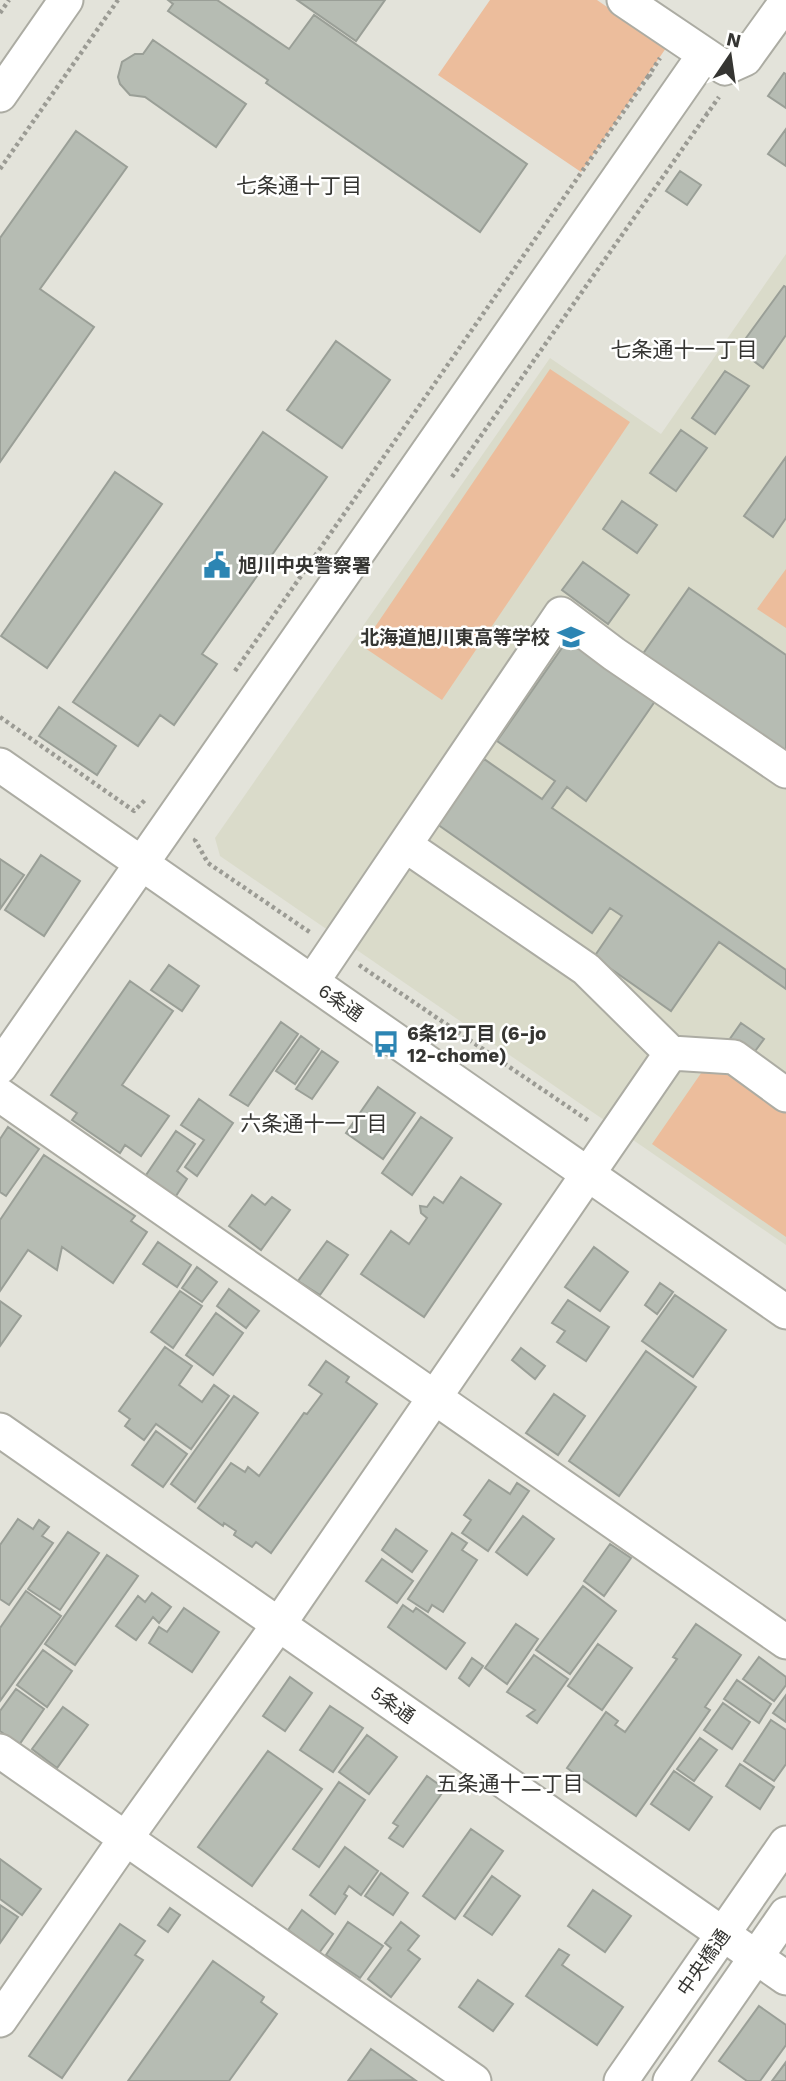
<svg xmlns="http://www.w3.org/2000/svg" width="786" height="2081" font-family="'Work Sans','Noto Sans JP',sans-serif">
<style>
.built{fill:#dadbca}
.green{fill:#ecbd9c}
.building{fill:#b6bcb3;stroke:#9a9f97;stroke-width:2}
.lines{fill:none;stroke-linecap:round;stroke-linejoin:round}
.minor-casing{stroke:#acaca3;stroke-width:37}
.path{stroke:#9b9b94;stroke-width:4.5;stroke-dasharray:3.5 3.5;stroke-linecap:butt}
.minor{stroke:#fff;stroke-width:33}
.labels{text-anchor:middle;stroke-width:5;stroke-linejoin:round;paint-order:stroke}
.poi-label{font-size:19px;font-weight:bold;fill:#353532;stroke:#fffffe;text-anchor:start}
.street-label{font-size:19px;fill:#353532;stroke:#fffffe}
.neighbourhood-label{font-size:21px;fill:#353532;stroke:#fffffe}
</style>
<rect width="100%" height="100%" fill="#e3e3da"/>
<path class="built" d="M786,254V1245L220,856L215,838L550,358L661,434Z"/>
<path class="green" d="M490,0H597L666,48L581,172L438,75Z
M550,369L630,422L442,700L362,646Z
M786,569V628L757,609Z
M715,1053L786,1102V1237L652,1144Z"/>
<path class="building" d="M168,0H217L289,49L314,15L527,164L480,232L266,83L268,80L168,11L173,4Z
M297,0H385L356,41Z
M153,40L246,104L216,147L145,97L130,95L120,84L118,77L122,62L135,54H143Z
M784,73L786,74V108L768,96Z
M786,129V166L768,154Z
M76,131L127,167L40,289L94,327L0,462V238Z
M680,171L701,185L687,205L666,191Z
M784,286L786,287V335L763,368L738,349Z
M336,341L390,380L342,448L287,410Z
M725,371L749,386L715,434L692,418Z
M681,430L707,448L676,491L650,473Z
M263,432L327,477L202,654L217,664L174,725L160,715L138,746L73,702Z
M786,457V518L773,537L744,516Z
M115,472L162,504L47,668L1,636Z
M622,501L657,525L637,553L603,529Z
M583,562L629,595L608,624L562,590Z
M689,588L786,655V767L658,697L586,801L567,787L552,808L786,970V989L719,942L671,1011L594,957L622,916L610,908L592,933L437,824L484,759L542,799L555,781L497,741L571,635L628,675Z
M59,707L116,746L97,775L39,736Z
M41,855L80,881L44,936L5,910Z
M0,859L24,875L0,909Z
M169,965L199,986L182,1011L151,990Z
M130,981L173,1011L122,1085L169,1116L141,1156L125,1145L120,1153L72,1120L77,1113L51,1095Z
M281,1022L298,1034L248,1106L230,1095Z
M741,1023L764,1039L750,1058L727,1043Z
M301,1036L319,1049L295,1084L276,1071Z
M322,1051L338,1062L312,1099L296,1089Z
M378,1087L415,1113L383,1159L346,1133Z
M199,1099L233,1123L197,1176L185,1167L204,1140L181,1125Z
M421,1117L452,1138L412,1195L382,1173Z
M8,1127L39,1149L6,1196L0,1192V1139Z
M176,1131L195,1144L177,1171L187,1179L174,1199L144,1178Z
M44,1155L135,1216L131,1221L147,1232L113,1283L62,1247L57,1270L28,1250L0,1291V1220Z
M461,1177L501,1204L424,1317L361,1274L391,1231L409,1244L427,1218L421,1213L420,1206L427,1207L434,1197L443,1203Z
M252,1195L265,1205L272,1197L290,1210L261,1250L229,1226Z
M327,1241L348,1255L320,1295L298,1281Z
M158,1242L191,1265L177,1287L143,1264Z
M594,1247L628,1272L600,1311L565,1287Z
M197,1267L217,1282L202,1302L182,1288Z
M660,1283L673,1292L657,1314L645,1305Z
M229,1289L259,1311L246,1328L217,1306Z
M180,1291L202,1306L173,1348L151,1332Z
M675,1295L726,1330L693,1377L642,1341Z
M568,1300L609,1327L586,1361L557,1342L565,1331L552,1323Z
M0,1301L21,1316L0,1346Z
M216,1313L243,1333L213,1375L186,1355Z
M165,1347L192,1366L179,1385L202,1402L214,1385L229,1396L191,1449L156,1424L144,1440L125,1426L130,1419L119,1411Z
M521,1348L545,1366L535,1379L512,1360Z
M646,1351L696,1387L619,1496L569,1461Z
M326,1361L349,1377L346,1382L377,1404L271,1553L256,1542L252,1547L234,1535L236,1531L224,1523L223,1526L198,1508L231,1463L245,1472L248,1467L259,1476L304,1413L307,1414L322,1394L309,1385Z
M554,1394L585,1416L558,1455L526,1433Z
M234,1396L258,1413L195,1502L171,1484Z
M156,1431L187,1454L163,1487L132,1465Z
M489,1480L510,1494L517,1483L529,1491L488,1551L462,1533L471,1520L464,1515Z
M523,1516L554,1539L527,1575L496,1552Z
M18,1519L33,1529L39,1520L49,1527L42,1536L53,1543L9,1605L0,1599V1545Z
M396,1529L427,1551L412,1572L382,1550Z
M68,1532L99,1553L60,1610L28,1589Z
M452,1533L467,1543L462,1550L477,1560L443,1612L432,1605L428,1612L408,1599Z
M610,1544L631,1558L604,1596L584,1581Z
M107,1555L138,1576L75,1665L45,1644Z
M382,1559L413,1581L397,1603L366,1581Z
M583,1586L616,1611L570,1674L536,1650Z
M26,1591L61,1616L0,1701V1628Z
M152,1593L171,1607L159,1623L153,1617L136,1640L116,1626L138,1596L145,1602Z
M403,1605L413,1612L416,1608L465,1643L446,1669L388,1627Z
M184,1608L219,1632L192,1672L149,1643L159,1627L167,1632Z
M516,1624L538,1639L507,1684L485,1668Z
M696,1624L741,1655L705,1707L710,1710L636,1816L567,1768L606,1712L618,1721L615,1725L625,1732L677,1659L673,1657Z
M598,1644L632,1668L602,1710L568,1686Z
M43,1650L72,1671L47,1707L17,1685Z
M534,1655L568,1679L537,1723L527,1716L535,1710L507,1692Z
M759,1657L786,1677V1685L774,1701L743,1679Z
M472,1658L483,1666L469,1686L459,1678Z
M290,1677L312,1693L285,1731L263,1716Z
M737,1680L771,1704L759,1723L724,1699Z
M16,1689L44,1709L19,1745L0,1731V1711Z
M786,1695V1722L773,1713Z
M723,1703L750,1722L732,1749L704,1730Z
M330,1706L363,1728L333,1772L300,1750Z
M63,1707L88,1725L57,1768L32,1749Z
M771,1720L786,1730V1764L774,1781L744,1761Z
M367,1735L397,1757L369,1794L339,1772Z
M700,1738L717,1750L694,1781L677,1769Z
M268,1751L322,1789L252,1886L198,1847Z
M740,1764L774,1787L760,1809L726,1786Z
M674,1771L712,1797L689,1830L651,1804Z
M427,1776L445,1789L403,1847L389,1838L398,1826L393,1823Z
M339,1782L365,1800L319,1867L293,1849Z
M471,1829L503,1851L455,1919L423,1896Z
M345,1847L378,1871L361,1895L349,1886L344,1894L347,1896L335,1914L310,1895Z
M0,1859L41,1889L22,1915L0,1899Z
M381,1873L408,1893L393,1915L365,1896Z
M492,1876L520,1896L492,1935L464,1916Z
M593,1890L631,1916L605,1952L568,1926Z
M0,1905L18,1917L0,1943Z
M170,1908L180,1915L168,1932L158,1925Z
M302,1910L333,1934L319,1953L288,1930Z
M348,1922L383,1946L360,1978L326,1955Z
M401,1922L419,1936L408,1950L420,1959L391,1997L368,1979L391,1948L385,1943Z
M120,1924L145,1941L135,1955L143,1960L62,2078L29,2056Z
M559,1949L569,1955L562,1965L623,2007L597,2045L526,1996Z
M213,1961L264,1997L261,2002L277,2014L229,2081H128Z
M478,1980L513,2004L493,2031L459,2007Z
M759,2006L786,2025V2045L760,2081H747L719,2061Z
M371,2049L415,2080L348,2081Z
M786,2062V2081H772Z"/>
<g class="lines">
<defs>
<path id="minor" d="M624,0L725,68L745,59L786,2
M0,95L66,0
M0,765L786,1312
M312,982L561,614L614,654L786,771
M671,1053L734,1057L786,1095
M0,1067L704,55
M0,1095L786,1642
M0,1430L786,1978
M0,1751L474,2081
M0,2020L126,1838L279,1624L671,1053L586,969L405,845
M621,2081L786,1843
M670,2081L786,1914"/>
</defs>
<use href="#minor" class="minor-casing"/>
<path class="path" d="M0,13L9,0
M651,77L649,75L660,58
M705,113L707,114L719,97
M0,169L118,0
M452,477L707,114
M235,671L649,75
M0,717L134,811L146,799
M196,839L195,840L208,863L311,933
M359,965L589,1121"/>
<use href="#minor" class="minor"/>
</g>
<defs>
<symbol id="civic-bare" viewBox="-9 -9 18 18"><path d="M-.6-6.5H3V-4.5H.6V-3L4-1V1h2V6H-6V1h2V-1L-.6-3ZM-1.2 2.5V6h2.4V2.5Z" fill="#2c85b3" stroke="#fffffe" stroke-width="2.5" paint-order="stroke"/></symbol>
<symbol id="school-bare" viewBox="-9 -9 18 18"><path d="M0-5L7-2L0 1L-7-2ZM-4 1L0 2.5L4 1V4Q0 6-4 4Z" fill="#2c85b3" stroke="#fffffe" stroke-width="2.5" paint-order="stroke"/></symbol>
<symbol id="bus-bare" viewBox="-9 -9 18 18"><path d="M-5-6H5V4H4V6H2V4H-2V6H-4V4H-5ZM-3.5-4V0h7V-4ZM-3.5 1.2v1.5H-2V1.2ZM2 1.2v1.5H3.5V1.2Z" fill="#2c85b3" stroke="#fffffe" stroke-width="2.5" paint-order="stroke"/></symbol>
</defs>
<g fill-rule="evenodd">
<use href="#civic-bare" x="198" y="546" width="38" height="38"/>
<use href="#school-bare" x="552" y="618" width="38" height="38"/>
<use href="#bus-bare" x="367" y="1025" width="38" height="38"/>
</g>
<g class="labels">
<g class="poi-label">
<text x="238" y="572">旭川中央警察署</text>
<text x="550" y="644" text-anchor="end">北海道旭川東高等学校</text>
<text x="407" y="1040">6条12丁目 (6-jo<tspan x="407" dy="22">12-chome)</tspan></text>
</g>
<g class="street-label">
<text transform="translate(341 1002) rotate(35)" y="7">6条通</text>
<text transform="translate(393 1704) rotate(35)" y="7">5条通</text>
<text transform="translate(703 1962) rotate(-55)" y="7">中央橋通</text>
</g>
<g class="neighbourhood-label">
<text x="299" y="193">七条通十丁目</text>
<text x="684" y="357">七条通十一丁目</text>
<text x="314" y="1131">六条通十一丁目</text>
<text x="510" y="1791">五条通十二丁目</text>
</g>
</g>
<g transform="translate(730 56) rotate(13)" stroke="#fffffe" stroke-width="5" paint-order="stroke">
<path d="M0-5L12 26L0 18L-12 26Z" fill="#353532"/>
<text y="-10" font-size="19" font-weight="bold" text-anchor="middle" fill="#353532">N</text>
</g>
</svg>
